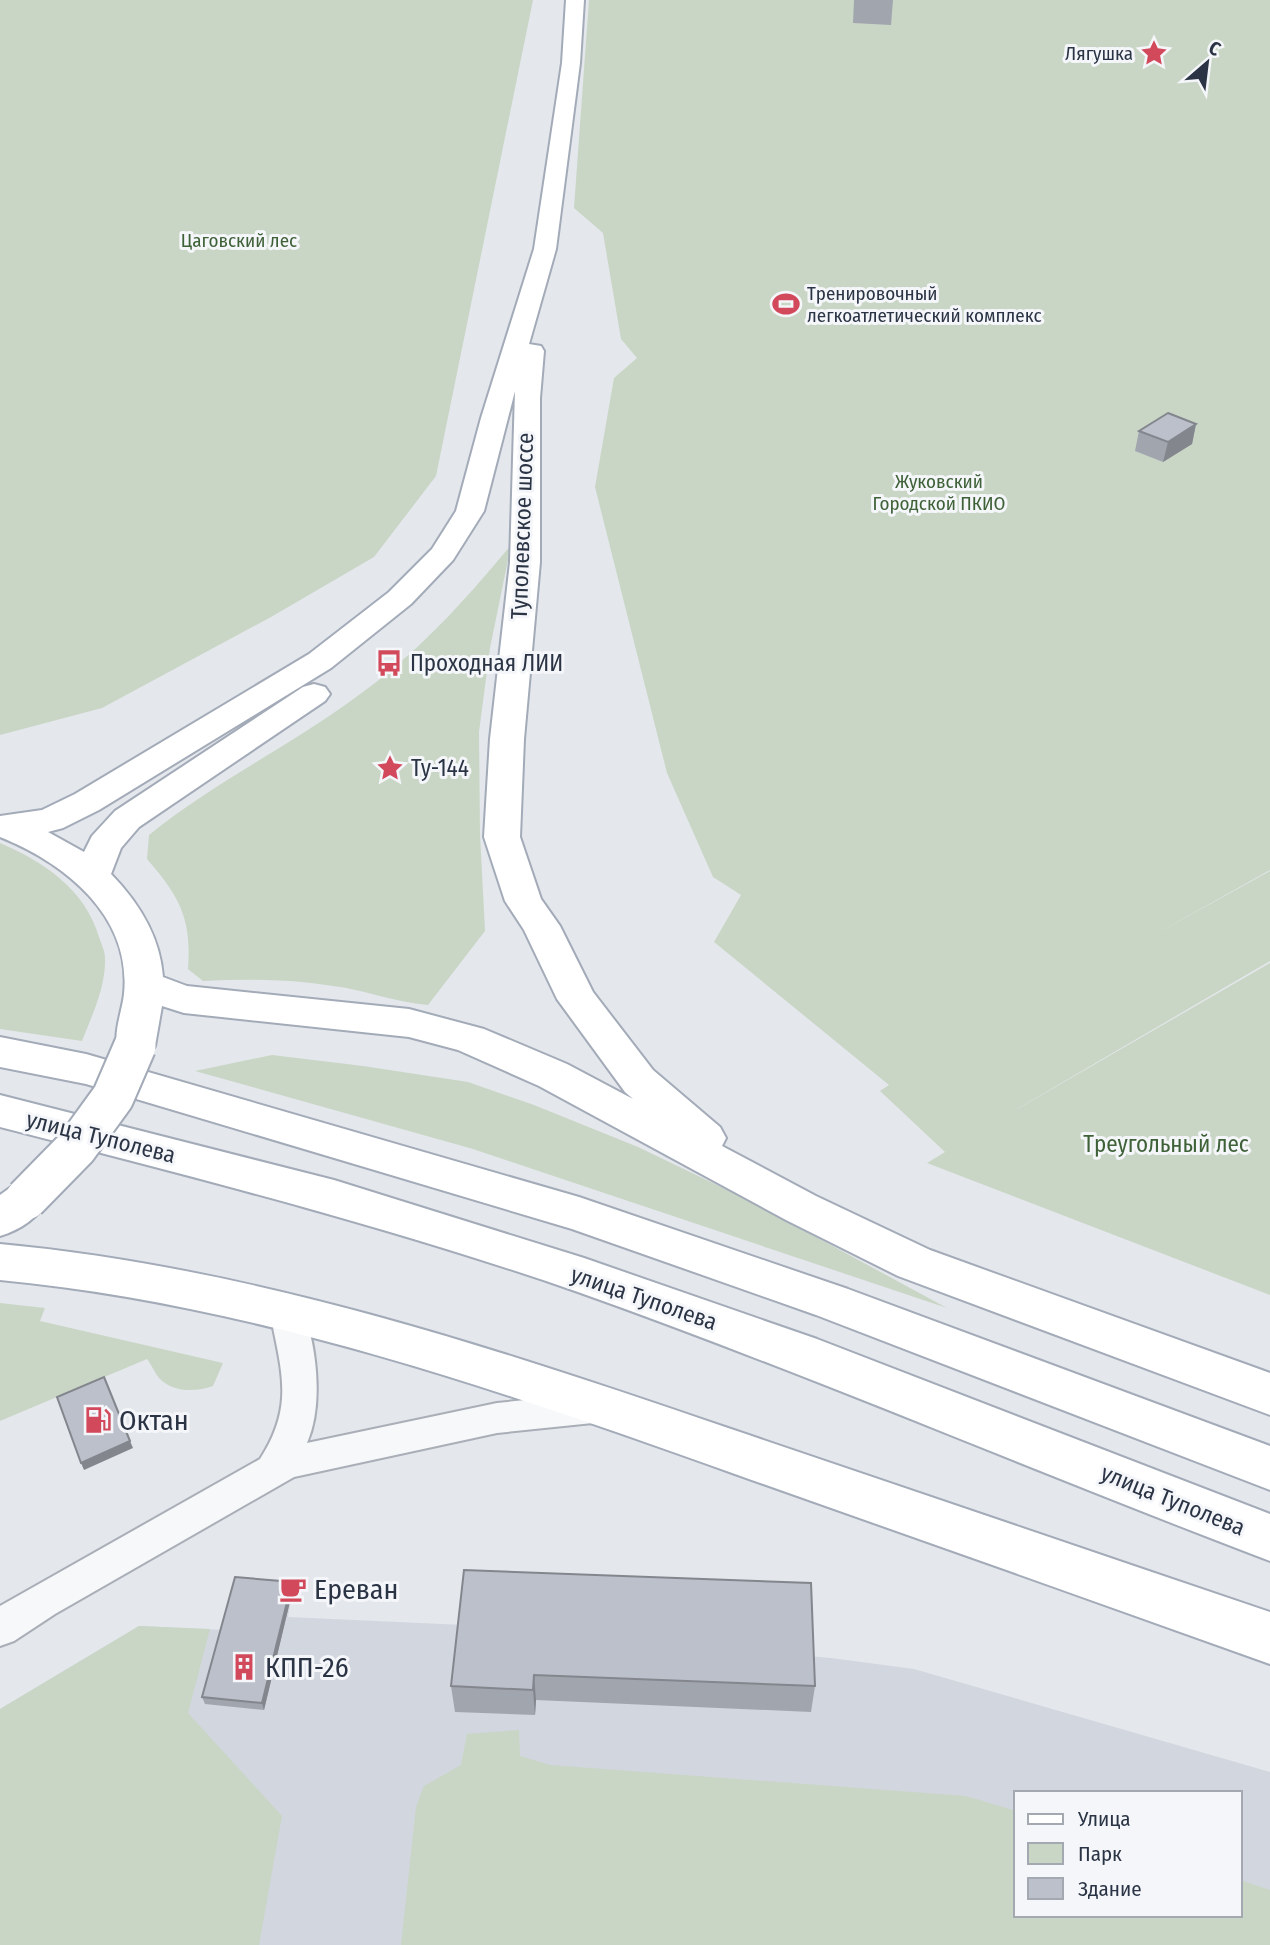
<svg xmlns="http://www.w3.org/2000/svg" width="1270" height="1945" font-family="'Fira Sans Condensed',sans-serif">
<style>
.built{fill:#d2d6de;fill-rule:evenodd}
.green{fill:#c9d6c5}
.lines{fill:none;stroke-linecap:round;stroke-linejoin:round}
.minor-casing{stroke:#a9aeb7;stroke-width:4}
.primary-casing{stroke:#a3abb8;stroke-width:4}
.minor{fill:#f7f8fa;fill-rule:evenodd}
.primary{fill:#fff;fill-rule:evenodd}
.primary-bridge-casing{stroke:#a3abb8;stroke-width:45;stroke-linecap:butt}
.primary-bridge{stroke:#fff;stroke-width:41}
.wall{fill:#a1a5ae}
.shaded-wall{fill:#83868d}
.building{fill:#bbc0ca;stroke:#83868d;stroke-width:2}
.labels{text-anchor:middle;stroke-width:6;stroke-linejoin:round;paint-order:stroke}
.far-poi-label{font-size:19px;fill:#2b3445;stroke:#f4f6f9;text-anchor:end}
.far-park-label{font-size:19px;fill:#3f6138;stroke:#f4f6f9}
.street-label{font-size:23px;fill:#2b3445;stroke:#f4f6f9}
.poi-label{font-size:23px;fill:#2b3445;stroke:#f4f6f9;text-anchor:start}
.park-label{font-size:23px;fill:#3f6138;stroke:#f4f6f9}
.near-poi-label{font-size:28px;fill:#2b3445;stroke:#f4f6f9;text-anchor:start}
</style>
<rect width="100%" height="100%" fill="#e4e7ec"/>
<path class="built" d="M237,1584L293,1589L288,1617L464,1625L831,1658L914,1669L1270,1772V1945H0V1709L139,1626L224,1630ZM1016,1793H1240V1915H1016Z"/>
<path class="green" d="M0,0H533L436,476L374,557L271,617L102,708L0,735Z
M589,0H1270V870L1156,934L1270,871V961L993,1123L1270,963V1295L927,1163L945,1152L880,1091L889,1085L714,942L741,895L713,877L667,773L595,487L614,378L637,358L621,339L603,233L574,208Z
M511,545L490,648L479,732L480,834L485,931L428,1005C393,1002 366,990 333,986C290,979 246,979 203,981L188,969C192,918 179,896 147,859L149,835C212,784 286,748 352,700C416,655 462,604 511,545Z
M0,843C44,862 85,889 99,937C101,943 105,951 105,958C106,987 92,1015 82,1041L0,1029Z
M272,1055L363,1066L468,1082L534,1105L638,1147L744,1198L947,1308L473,1149L195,1071Z
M0,1303L45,1308L40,1321L223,1363L213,1386C196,1392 173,1393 159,1378C155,1373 151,1364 147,1359L0,1421Z
M139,1626L210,1629L188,1713L282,1816L259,1945H0V1709Z
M519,1730L520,1756L550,1765L966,1796L1016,1811V1915H1240V1880L1270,1890V1945H401L416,1807L424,1786L461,1765L467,1734Z"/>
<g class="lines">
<defs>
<path id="minor" d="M287,1298L299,1302C317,1339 324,1405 307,1443L497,1403L593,1393L605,1397L610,1408L605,1419L593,1423L497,1433L294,1477L55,1614L14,1641L0,1646V1606L260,1459C295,1405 281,1371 270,1312L275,1302Z"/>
<path id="primary" d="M566,0H584L580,63L556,249L529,344L541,346L544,351L540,398V562L524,739L520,837L541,899L560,926L593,992L653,1070L720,1127L726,1138L722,1146L816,1196L930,1250L1270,1373V1415L898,1276L786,1220L539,1086L458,1050L409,1037L184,1013L162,1006L155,1046L149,1056L135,1061L121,1056C110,1038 122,1014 124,994C132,916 65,863 0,837V816L42,810L75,794L309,654L389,592L432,549L456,511L481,418L534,249L562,63ZM515,391L510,562L490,739L484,837L505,901L524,930L557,999L625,1092L633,1099L567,1064L484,1029L409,1009L187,986L163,977C160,936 139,903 111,874L121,848L139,827L325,701L330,694L325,687L314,684L303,687L115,811L92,836L84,852L48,832L63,828L99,810L331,668L411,604L453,560L484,511Z
M0,1037L86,1054L579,1197L848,1289L1270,1446V1490L816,1315L572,1229L86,1084L0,1067Z
M0,1095L334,1180L584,1258L817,1339L1270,1514V1561C1038,1473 811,1375 578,1292C388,1226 194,1177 0,1127Z
M26,1182L41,1187L48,1199C38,1218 20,1230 0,1236V1195L11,1187Z
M0,1244C250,1267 492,1347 728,1428C909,1489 1089,1551 1270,1612V1664C1092,1600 913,1537 735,1474C497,1389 253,1304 0,1280Z"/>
</defs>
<use href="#minor" class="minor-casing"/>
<use href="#primary" class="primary-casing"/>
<use href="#minor" class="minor"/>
<use href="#primary" class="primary"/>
<defs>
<path id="primary-bridge" d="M26,1199L76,1148L113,1097L135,1046"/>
</defs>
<use href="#primary-bridge" class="primary-bridge-casing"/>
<use href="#primary-bridge" class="primary-bridge"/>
</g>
<path class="wall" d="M854,0H893L891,25L853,23Z
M1196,424L1192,444L1163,462L1135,451L1139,431Z
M464,1570L815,1686L811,1712L536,1700L535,1715L455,1712L451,1686Z
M292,1582L293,1589L264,1710L205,1704L202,1697Z"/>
<path class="shaded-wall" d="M1196,424L1192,444L1163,462L1168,442Z
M130,1441L133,1448L84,1470L81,1463Z
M292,1582L293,1589L264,1710L262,1703Z
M534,1675L536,1700L535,1715L533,1690Z"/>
<path class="building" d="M1168,413L1196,424L1168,442L1139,431Z
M104,1377L130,1441L81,1463L57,1397Z
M464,1570L811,1583L815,1686L534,1675L533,1690L451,1686Z
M235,1577L292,1582L262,1703L202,1697Z"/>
<defs>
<symbol id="sight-bare" viewBox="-9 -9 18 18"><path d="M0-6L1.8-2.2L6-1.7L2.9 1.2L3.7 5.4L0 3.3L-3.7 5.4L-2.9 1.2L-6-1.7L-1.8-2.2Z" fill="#d1495b" stroke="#f4f6f9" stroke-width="2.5" paint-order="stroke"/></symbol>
<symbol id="stadium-bare" viewBox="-9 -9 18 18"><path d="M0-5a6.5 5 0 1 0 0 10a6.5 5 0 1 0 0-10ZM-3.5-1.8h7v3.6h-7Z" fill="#d1495b" stroke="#f4f6f9" stroke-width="2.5" paint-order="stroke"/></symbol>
<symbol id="bus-bare" viewBox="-9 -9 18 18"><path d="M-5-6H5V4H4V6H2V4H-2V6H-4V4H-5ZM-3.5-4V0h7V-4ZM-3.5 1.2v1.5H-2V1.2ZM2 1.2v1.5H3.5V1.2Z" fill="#d1495b" stroke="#f4f6f9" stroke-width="2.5" paint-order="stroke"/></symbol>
<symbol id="fuel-bare" viewBox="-9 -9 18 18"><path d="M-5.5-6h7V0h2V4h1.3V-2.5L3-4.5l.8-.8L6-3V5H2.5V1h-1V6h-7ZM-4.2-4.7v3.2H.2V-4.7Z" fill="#d1495b" stroke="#f4f6f9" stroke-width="2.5" paint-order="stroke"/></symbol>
<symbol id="cafe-bare" viewBox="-9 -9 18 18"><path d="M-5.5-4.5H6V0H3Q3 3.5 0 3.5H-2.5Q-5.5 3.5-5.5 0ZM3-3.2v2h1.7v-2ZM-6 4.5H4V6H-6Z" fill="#d1495b" stroke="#f4f6f9" stroke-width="2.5" paint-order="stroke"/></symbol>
<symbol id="building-bare" viewBox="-9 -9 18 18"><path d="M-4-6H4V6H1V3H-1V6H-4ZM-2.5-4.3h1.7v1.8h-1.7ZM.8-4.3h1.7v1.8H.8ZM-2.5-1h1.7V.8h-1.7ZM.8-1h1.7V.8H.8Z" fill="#d1495b" stroke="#f4f6f9" stroke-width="2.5" paint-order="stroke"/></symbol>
</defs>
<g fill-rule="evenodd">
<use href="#sight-bare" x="1135" y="34" width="38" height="38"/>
<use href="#stadium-bare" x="767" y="285" width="38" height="38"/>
<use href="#bus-bare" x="370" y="644" width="38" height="38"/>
<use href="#sight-bare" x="371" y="749" width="38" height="38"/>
<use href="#fuel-bare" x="79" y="1401" width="38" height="38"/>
<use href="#cafe-bare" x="274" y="1570" width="38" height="38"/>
<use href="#building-bare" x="225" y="1648" width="38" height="38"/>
</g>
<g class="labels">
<g class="far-poi-label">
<text x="1133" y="60">Лягушка</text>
<text x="807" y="300" text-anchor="start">Тренировочный<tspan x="807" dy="22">легкоатлетический комплекс</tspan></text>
</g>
<g class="far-park-label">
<text x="239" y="247">Цаговский лес</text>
<text x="939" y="488">Жуковский<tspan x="939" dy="22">Городской ПКИО</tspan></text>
</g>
<g class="street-label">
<text transform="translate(522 526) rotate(-88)" y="8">Туполевское шоссе</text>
<text transform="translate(101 1137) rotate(14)" y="8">улица Туполева</text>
<text transform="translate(644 1298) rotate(19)" y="8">улица Туполева</text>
<text transform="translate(1173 1500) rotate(22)" y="8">улица Туполева</text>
</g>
<g class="poi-label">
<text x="410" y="671">Проходная ЛИИ</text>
<text x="411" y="776">Ty-144</text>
</g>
<g class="park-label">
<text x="1166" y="1152">Треугольный лес</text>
</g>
<g class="near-poi-label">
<text x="119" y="1430">Октан</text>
<text x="314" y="1599">Ереван</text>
<text x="265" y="1677">КПП-26</text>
</g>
</g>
<rect x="1014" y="1791" width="228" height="126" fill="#f4f6f9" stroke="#a4a8b1" stroke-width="2"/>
<rect x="1028" y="1814" width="35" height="10" fill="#ffffff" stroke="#a4a8b1" stroke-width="2"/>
<text x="1078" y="1826" font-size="21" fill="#2b3445">Улица</text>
<rect x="1028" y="1843" width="35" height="21" fill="#c9d6c5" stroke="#a4a8b1" stroke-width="2"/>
<text x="1078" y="1861" font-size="21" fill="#2b3445">Парк</text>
<rect x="1028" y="1878" width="35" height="21" fill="#bbc0ca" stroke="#a4a8b1" stroke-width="2"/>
<text x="1078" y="1896" font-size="21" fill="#2b3445">Здание</text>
<g transform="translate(1207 63) rotate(28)" stroke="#f4f6f9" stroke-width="5" paint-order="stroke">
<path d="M0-5L12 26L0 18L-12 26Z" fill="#2b3445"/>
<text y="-10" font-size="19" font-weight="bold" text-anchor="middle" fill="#2b3445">С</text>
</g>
</svg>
